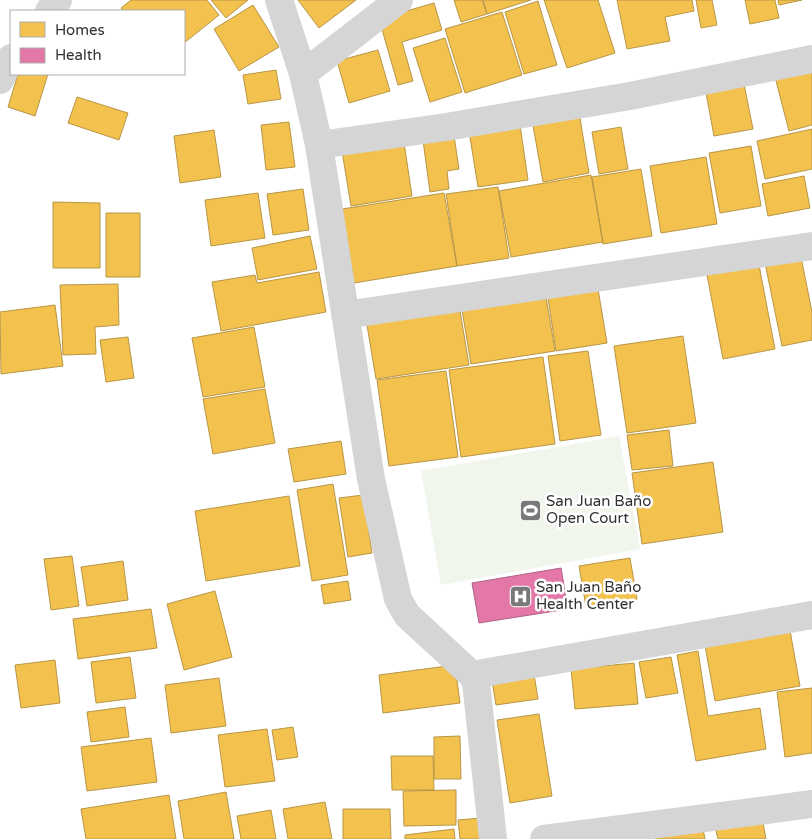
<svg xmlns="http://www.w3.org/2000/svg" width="812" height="839" font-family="'Varela Round',sans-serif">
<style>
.green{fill:#f1f6ed}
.homes{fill:#f2c14e;stroke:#b89645}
.health{fill:#e377a8;stroke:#ae6284}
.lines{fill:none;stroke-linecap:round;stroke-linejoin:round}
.minor{stroke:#d5d5d5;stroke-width:28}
.labels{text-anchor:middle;stroke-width:5;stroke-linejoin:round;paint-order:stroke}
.poi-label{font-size:15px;fill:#313131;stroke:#fff;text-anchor:start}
</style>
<rect width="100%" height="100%" fill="#fff"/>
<path class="green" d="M619,436L640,549L441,585L421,471Z"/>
<path class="homes" d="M131,0H207L219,15L184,43V11H123L121,8Z
M211,0H248L226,18Z
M298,0H356L319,28Z
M454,0H482L487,14L461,22Z
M483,0H531L487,14Z
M544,0H598L615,53L567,68Z
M617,0H692L694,11L665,17L670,41L627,49Z
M696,0H712L717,25L701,28Z
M745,0H775L779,18L750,24Z
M778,0H802L779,5Z
M538,1L557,65L524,74L505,12Z
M434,3L442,30L402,42L413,81L398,85L379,19Z
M253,5L279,47L239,71L214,29Z
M502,12L522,75L465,93L445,29Z
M445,38L462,92L430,102L413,48Z
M378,50L390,91L349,103L337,61Z
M812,68V125L789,131L775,77Z
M276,70L281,99L248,104L243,75Z
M18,74H48L35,116L8,107Z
M742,74L753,129L714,136L704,82Z
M77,97L128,113L119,140L68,123Z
M579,112L589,173L543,182L532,120Z
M519,118L528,180L478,187L468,125Z
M289,122L295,167L266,170L261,125Z
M621,127L628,169L599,174L592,132Z
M453,129L459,169L447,171L449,189L430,192L422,133Z
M812,129V169L765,179L757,141Z
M214,130L221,177L180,183L174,136Z
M403,136L412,196L351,206L341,145Z
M751,146L761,206L720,213L709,153Z
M706,157L717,224L661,233L650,166Z
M641,169L652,236L603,244L592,177Z
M591,175L603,242L511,257L499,191Z
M804,176L810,208L768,216L762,184Z
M498,187L509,258L457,266L446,194Z
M303,189L309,230L273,235L267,194Z
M258,193L265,238L211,246L205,200Z
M444,193L457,266L354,283L342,209Z
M53,202L100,203V268H53Z
M106,213H140V277H106Z
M310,236L317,269L258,280L252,248Z
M801,257L812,312V340L782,346L765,263Z
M759,265L775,349L723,359L707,275Z
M319,272L326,312L221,331L212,282L255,275L257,283Z
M597,283L607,343L556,351L547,291Z
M118,284L119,325L95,327L96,354L63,355L60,285Z
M545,291L555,351L471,364L461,304Z
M55,305L63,366L1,374L0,312Z
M459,305L469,365L376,379L366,319Z
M254,327L265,387L203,397L192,338Z
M683,336L696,423L627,433L614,346Z
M128,337L134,378L106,382L100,340Z
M588,351L601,435L560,441L548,356Z
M543,357L555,444L461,457L449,370Z
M446,371L458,457L389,466L377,380Z
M265,389L275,443L213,454L203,399Z
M669,430L673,466L632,470L627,435Z
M341,441L346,474L294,482L288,449Z
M713,462L723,532L642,544L632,473Z
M333,484L348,575L312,581L297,490Z
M363,495L372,553L348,557L339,498Z
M289,496L300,566L206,581L195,511Z
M72,556L79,606L51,610L44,559Z
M630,558L637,599L586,607L579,566Z
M123,561L128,600L87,606L81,567Z
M348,581L351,600L324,604L321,585Z
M215,591L232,657L184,670L167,604Z
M151,609L157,648L78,659L73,619Z
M789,625L800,686L715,701L704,640Z
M698,651L708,716L760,708L766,749L696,761L677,655Z
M130,657L136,698L96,703L91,662Z
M671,657L678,693L646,698L639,662Z
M55,660L60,703L21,708L15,665Z
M634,663L638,704L575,709L571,669Z
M455,665L460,703L383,713L379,675Z
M534,674L538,699L496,705L492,681Z
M219,678L226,726L171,733L165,685Z
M812,688V753L785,757L777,692Z
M125,707L129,737L91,742L87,712Z
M539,714L552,796L510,803L497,720Z
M293,727L298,757L277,760L272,730Z
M267,729L275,781L225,787L218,735Z
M460,736L461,779H434V737Z
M151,738L157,782L87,791L81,747Z
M391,756H433L434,790H392Z
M456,790V825L404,826L403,791Z
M226,792L234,839H184L178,801Z
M169,795L176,839H86L81,809Z
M325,802L332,839H288L283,809Z
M343,809H390L391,839H343Z
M271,810L276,839H241L237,816Z
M481,818L484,839H460L458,820Z
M762,818L766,839H718L715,827Z
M702,824L705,839H655L653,834Z
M454,829L455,839H405V835Z"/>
<path class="health" d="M561,568L568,609L479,623L472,583Z"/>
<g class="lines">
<path class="minor" d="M279,0L303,74L319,145L371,479L398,599L407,615L472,675L476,682L493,839
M49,11L58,0
M303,74L399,0
M0,80L11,58
M319,145L446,127L630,96L812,59
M345,315L812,246
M472,675L812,615
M544,839L812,804"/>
</g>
<defs>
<symbol id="stadium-square" viewBox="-11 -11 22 22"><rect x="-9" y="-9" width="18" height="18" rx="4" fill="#797979" stroke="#fff"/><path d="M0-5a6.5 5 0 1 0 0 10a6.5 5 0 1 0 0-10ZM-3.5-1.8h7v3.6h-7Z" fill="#fff"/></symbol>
<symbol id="hospital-square" viewBox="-11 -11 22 22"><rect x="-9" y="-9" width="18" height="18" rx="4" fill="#797979" stroke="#fff"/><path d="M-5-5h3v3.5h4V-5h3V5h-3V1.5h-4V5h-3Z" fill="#fff"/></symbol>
</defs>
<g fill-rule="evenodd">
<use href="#stadium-square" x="518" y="498" width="25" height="25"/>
<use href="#hospital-square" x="508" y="584" width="25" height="25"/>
</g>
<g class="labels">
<g class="poi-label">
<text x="546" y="506">San Juan Baño<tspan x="546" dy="17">Open Court</tspan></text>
<text x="536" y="592">San Juan Baño<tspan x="536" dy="17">Health Center</tspan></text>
</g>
</g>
<rect x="10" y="10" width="175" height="65" fill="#ffffff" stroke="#adadad"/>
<rect x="20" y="22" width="25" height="15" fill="#f2c14e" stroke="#adadad"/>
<text x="55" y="35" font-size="15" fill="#313131">Homes</text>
<rect x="20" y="48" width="25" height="15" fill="#e377a8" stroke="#adadad"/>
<text x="55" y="60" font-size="15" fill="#313131">Health</text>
</svg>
